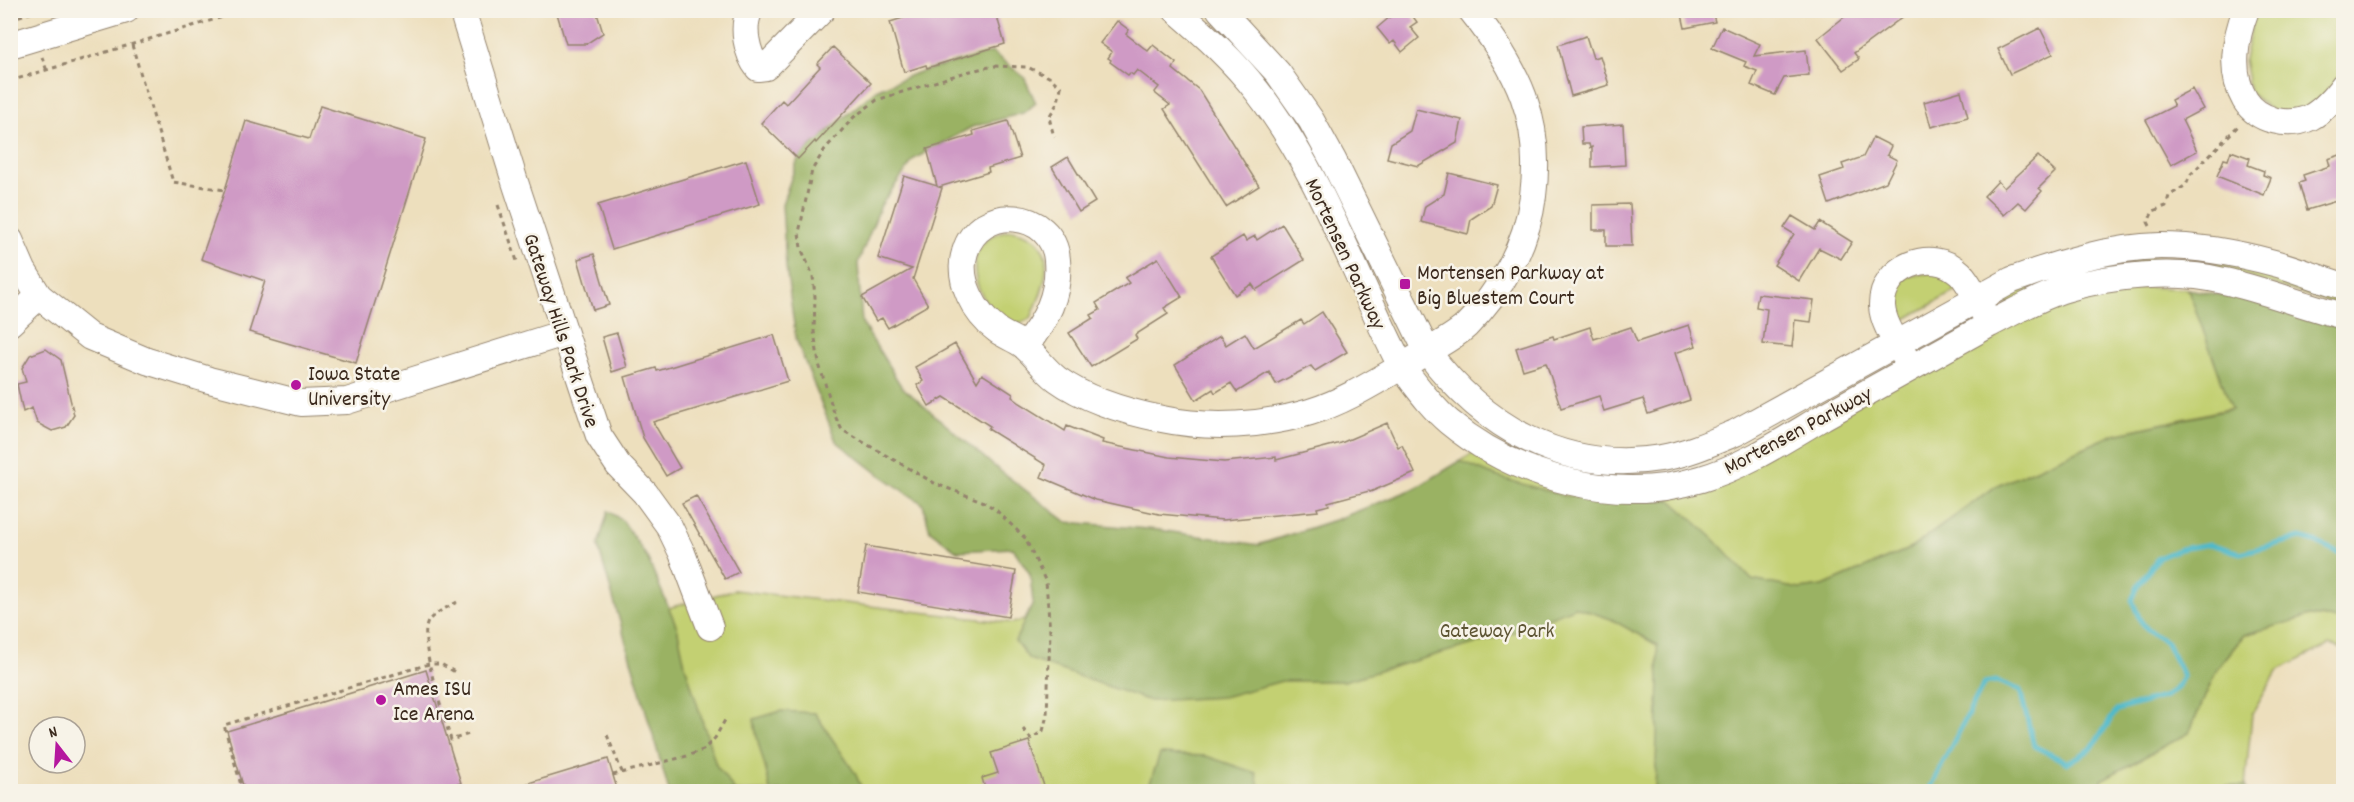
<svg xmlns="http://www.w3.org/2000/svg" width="2354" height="802" font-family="Dekko,sans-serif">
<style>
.green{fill:#c3d072;stroke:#7f7d48;stroke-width:1.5}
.forest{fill:#9ab264;stroke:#6a6e41;stroke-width:1.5}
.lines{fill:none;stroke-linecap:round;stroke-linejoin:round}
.stream{stroke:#4eb9cb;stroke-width:5}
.building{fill:#cf9ac5}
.minor-casing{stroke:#94846e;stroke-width:28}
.path{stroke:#94846e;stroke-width:3;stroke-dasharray:4.5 4.5;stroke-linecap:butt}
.minor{stroke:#fff;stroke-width:26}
.poi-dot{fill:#b5179e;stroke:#f7f3e8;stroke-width:2}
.labels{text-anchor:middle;stroke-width:5;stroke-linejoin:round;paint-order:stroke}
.street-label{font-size:22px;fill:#3b2a1e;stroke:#f7f3e8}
.poi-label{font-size:22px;fill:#3b2a1e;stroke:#f7f3e8;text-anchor:start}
.park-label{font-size:22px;fill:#5d5433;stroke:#f7f3e8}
</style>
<rect width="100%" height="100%" fill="#f7f3e8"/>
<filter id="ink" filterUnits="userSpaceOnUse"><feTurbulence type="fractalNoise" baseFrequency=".0167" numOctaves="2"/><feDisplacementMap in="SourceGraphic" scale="12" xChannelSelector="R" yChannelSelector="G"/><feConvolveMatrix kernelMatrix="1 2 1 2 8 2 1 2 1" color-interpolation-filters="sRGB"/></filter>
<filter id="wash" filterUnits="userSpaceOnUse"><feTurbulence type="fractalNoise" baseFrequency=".008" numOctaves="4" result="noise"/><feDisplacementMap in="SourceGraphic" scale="24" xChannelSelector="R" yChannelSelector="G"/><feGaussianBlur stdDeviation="1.35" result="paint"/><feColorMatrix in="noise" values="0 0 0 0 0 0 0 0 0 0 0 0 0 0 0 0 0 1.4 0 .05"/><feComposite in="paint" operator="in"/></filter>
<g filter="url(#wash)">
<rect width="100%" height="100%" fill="#eddfbd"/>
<path class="green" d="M2255,11H2343V71L2336,84L2305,111L2275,113L2250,93L2244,59Z
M1012,230C1064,240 1045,285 1031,318L1018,324C976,317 949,237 1012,230Z
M2145,258L2199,260L2265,272L2343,298L2344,306L2228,271L2006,304L2002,297L2062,273Z
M1941,271L1959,289L1897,324L1892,292L1904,277Z
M2148,287L2188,289L2232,408L2115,434L1995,487L1911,548L1823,586L1800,589L1851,791H697L650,613L734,590L1013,623L1338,519L1417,488L1483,447L1572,483L1701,479L2029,316C2072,298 2103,292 2148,287Z
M2310,616L2343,620V649L2329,645L2278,670L2252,714L2245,786L2185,788L2175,792H2099L2101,780L2189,733L2217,669L2244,635Z"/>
<path class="forest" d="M992,52L1024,77L1036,103L1023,113L972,127L914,159L881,205L858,263L862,323L901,386L994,466L1067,522L1159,530L1259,545L1338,519L1416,488L1460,461L1495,476L1564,496L1671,500L1713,538L1752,580L1800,589L1823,586L1911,548L1995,487L2115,434L2232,409L2188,289L2263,303L2343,328V620L2310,616L2244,635L2217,669L2189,733L2101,780L2099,791H1655L1659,681L1657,645L1611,619L1575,607L1509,634L1344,681H1282L1223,697L1150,701L1029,659L1015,641L1033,603L1030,574L1013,548L957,551L930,531L923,504L880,475L836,441L796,339L786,267L782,204L799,156L876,90L916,73Z
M608,511L623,521L647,557L677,627L685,665L716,765L735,791H669L598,546Z
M781,711L815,713L855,773L863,791H770C767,766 756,744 754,719Z
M1160,754L1206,756L1256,773L1260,791H1147Z
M2245,786L2247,791H2175L2185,788Z"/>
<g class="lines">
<path class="stream" d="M1928,792L1984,683L1996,681L2020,690L2034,746L2068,763L2091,749L2117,710L2166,696L2177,688L2183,676L2167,643L2148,630L2140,620L2132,600L2138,586L2158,558L2180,549L2210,544L2240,553L2301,538L2318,543L2344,555"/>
</g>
<g id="blocks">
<path class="building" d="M556,10H596L603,33L586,44H566Z
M946,10H995L1005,44L927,68L926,65L904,72L890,22L919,13L920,18Z
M1398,10H1408L1417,22L1410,27L1419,38L1402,52L1394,41L1390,44L1377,28Z
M1681,10H1712L1715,22L1685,28Z
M1853,10H1912L1854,53L1859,59L1843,70L1818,38Z
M1117,21L1129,30L1126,34L1148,51L1153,45L1176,63L1173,69L1199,90L1259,186L1226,207L1164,109L1170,105L1156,94L1155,92L1159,87L1137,70L1133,75L1130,73L1128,75L1110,62L1111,60L1108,58L1112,52L1100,43Z
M1722,27L1760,44L1754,56L1806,50L1809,75L1784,78L1775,95L1751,85L1757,71L1744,66L1746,62L1712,48Z
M2040,28L2053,54L2010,74L1998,49Z
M1586,36L1593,58L1600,56L1609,85L1571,96L1558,45Z
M833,47L871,83L816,143L815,141L798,159L761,123L782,100L786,104L820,67L817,64Z
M2192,89L2203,109L2182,120L2197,151L2171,165L2146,120L2174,106L2171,100Z
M1961,91L1968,117L1931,127L1924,102Z
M320,106L426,139L356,363L249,332L265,281L201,259L225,190L246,121L309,139Z
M1416,109L1462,120L1457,143L1418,166L1387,158L1391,143L1410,131Z
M1008,121L1020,158L988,168L989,172L939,187L942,188L913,279L928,305L888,328L882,318L876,321L862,297L912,269L878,258L904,176L937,186L927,149L974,135L973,131Z
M1623,124L1625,165L1592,167V147L1590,148L1589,144H1582L1581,127Z
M1873,137L1891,146L1887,155L1897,160L1886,182L1829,204L1820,177L1844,169L1842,164L1863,157Z
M2231,151L2250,158L2248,165L2264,171L2263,175L2271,178L2264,195L2217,176L2224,159L2228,160Z
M2343,154V199L2307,210L2299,183L2305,181L2303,175L2330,166L2328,159Z
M2038,156L2055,172L2039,188L2042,191L2026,209L2018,202L2004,215L1984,196L1998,181L2004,188Z
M1068,157L1095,202L1079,212L1052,167Z
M746,160L760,204L612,249L598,205Z
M1449,173L1497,185L1491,206L1471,219L1468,234L1421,222L1425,206L1444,194Z
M1630,204L1632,246H1606V230H1593V205Z
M1792,216L1815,230L1820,222L1852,242L1841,259L1819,248L1799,281L1774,265L1794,234L1784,228Z
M1282,224L1304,260L1256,290L1252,284L1235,295L1211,256L1243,236L1246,241L1255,236L1257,240Z
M594,254L609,305L593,310L578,259Z
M1158,258L1182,297L1164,308L1168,314L1135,335L1137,339L1091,367L1069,333L1093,318L1091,315L1100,310L1096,303L1129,283L1125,278Z
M1758,294L1814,300L1811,322L1795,320L1792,347L1763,344L1767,309L1756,307Z
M1322,312L1347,352L1315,371L1311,366L1276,384L1269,372L1237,392L1231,383L1215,393L1213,389L1196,400L1175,365L1220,336L1226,345L1245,333L1254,348L1301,320L1304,324Z
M1689,325L1696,346L1675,353L1690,400L1648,414L1643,399L1604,411L1599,396L1561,408L1546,363L1523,370L1516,348L1553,336L1554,339L1590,327L1594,339L1631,327L1637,342Z
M617,333L627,367L612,372L602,337Z
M774,335L788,381L653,422L680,468L666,476L643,438L625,377L656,368L657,371Z
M955,344L977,382L982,374L1013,394L1012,397L1020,403L1065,431L1067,426L1103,440L1102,443L1169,457L1224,462L1276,457V460L1341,443L1387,423L1398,447L1402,445L1415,473L1370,492L1369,491L1328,502L1329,505L1317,508L1318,511L1223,520L1159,514L1096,500L1041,477L1046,465L988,429L990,426L944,397L929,406L917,385L923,381L915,367Z
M46,349L61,360L74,415L66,427L52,431L37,423L32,408L23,412L17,384L26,382L22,368L30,355Z
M696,496L739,572L725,579L682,503Z
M866,546L1016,571L1008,617L858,592Z
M426,670L461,783L433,792H245L227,731Z
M1029,741L1046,792H986L982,778L998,773L991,753Z
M608,759L618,792H513L512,788Z"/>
</g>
</g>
<g filter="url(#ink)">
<use href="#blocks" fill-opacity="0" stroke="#94846e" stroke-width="1.5"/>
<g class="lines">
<defs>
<path id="minor" d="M462,10L515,182L599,436L618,465L645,493L669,526L682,553L710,627
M750,10C741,27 747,54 758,68L766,67L822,10
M1176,10C1205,35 1234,61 1257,91C1321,173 1354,275 1401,366C1416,385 1430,406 1449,422C1517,478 1615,505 1701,479C1745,466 1784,440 1823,417C1878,386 1934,355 1990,324C2014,312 2039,297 2065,289C2112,275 2177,269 2224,281C2265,290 2303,306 2344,316
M1220,10L1278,73L1311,120L1333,160L1427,351C1483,427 1564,474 1661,458C1686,454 1711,443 1735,433L2012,280C2059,263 2110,247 2160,246C2198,246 2237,253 2274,263C2297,269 2320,279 2344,286
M2246,10C2235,38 2229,73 2245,100C2258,121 2289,128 2311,117C2324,110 2335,97 2344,85
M10,45L126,10
M10,240L23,270L39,296L90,337L147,361L209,380L301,403L347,401L564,333
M10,323L39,296
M1025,346C1046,321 1060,294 1057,260C1053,209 979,203 965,252C956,280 975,314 997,330C1005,336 1015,339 1023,345C1035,355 1044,369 1057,379C1086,400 1127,412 1162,419C1209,429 1264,426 1310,412C1346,401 1378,380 1411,361C1427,351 1452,339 1466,326C1501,291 1527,245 1533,196C1543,120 1518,69 1471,10
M1905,357C1896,341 1883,324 1882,306C1881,267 1932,246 1960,273C1970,283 1977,300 1984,313"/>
</defs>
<use href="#minor" class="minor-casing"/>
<path class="path" d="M10,19L40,10
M132,45L173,182L225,190
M42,57L47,71
M10,81L246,10
M498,205L517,261
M2150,226L2148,222L2153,211L2166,206L2169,196L2186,185L2191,174L2240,124
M457,602C448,607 436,612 429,620C416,637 445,719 451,740L469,734
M1023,729L1031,739L1043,731L1047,715L1050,632L1046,582L1025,538L995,509L982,501L936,484L842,430L835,416L819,364L814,332L815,297L813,276L801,248L799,233L812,170L825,149L854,117L877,100L966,72L994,66L1027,67L1049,77L1061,87L1058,102L1049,117L1054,137
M607,735L622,772
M613,775L687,756L703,750L715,738L725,720
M243,792L224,725L429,664H441L455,672"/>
<use href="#minor" class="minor"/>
</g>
</g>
<g class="poi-dot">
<rect x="1399" y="278" width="12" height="12" rx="3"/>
<circle cx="296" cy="385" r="6"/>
<circle cx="381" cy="700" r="6"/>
</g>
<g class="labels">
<g class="street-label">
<text transform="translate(1347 253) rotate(65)" y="8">Mortensen Parkway</text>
<text transform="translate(563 330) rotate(72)" y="8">Gateway Hills Park Drive</text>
<text transform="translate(1797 429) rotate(-28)" y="8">Mortensen Parkway</text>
</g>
<g class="poi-label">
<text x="1417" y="279">Mortensen Parkway at<tspan x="1417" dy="25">Big Bluestem Court</tspan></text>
<text x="308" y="380">Iowa State<tspan x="308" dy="25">University</tspan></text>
<text x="393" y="695">Ames ISU<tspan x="393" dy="25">Ice Arena</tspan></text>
</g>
<g class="park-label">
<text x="1497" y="637">Gateway Park</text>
</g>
</g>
<rect width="2354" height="802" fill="none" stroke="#f7f3e8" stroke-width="36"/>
<g transform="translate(57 745) rotate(343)"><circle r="28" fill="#f7f3e8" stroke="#aca397" stroke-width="1.5"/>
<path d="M0-4.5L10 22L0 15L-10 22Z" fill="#b5179e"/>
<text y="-9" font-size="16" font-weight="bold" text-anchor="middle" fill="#3b2a1e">N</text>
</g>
</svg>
